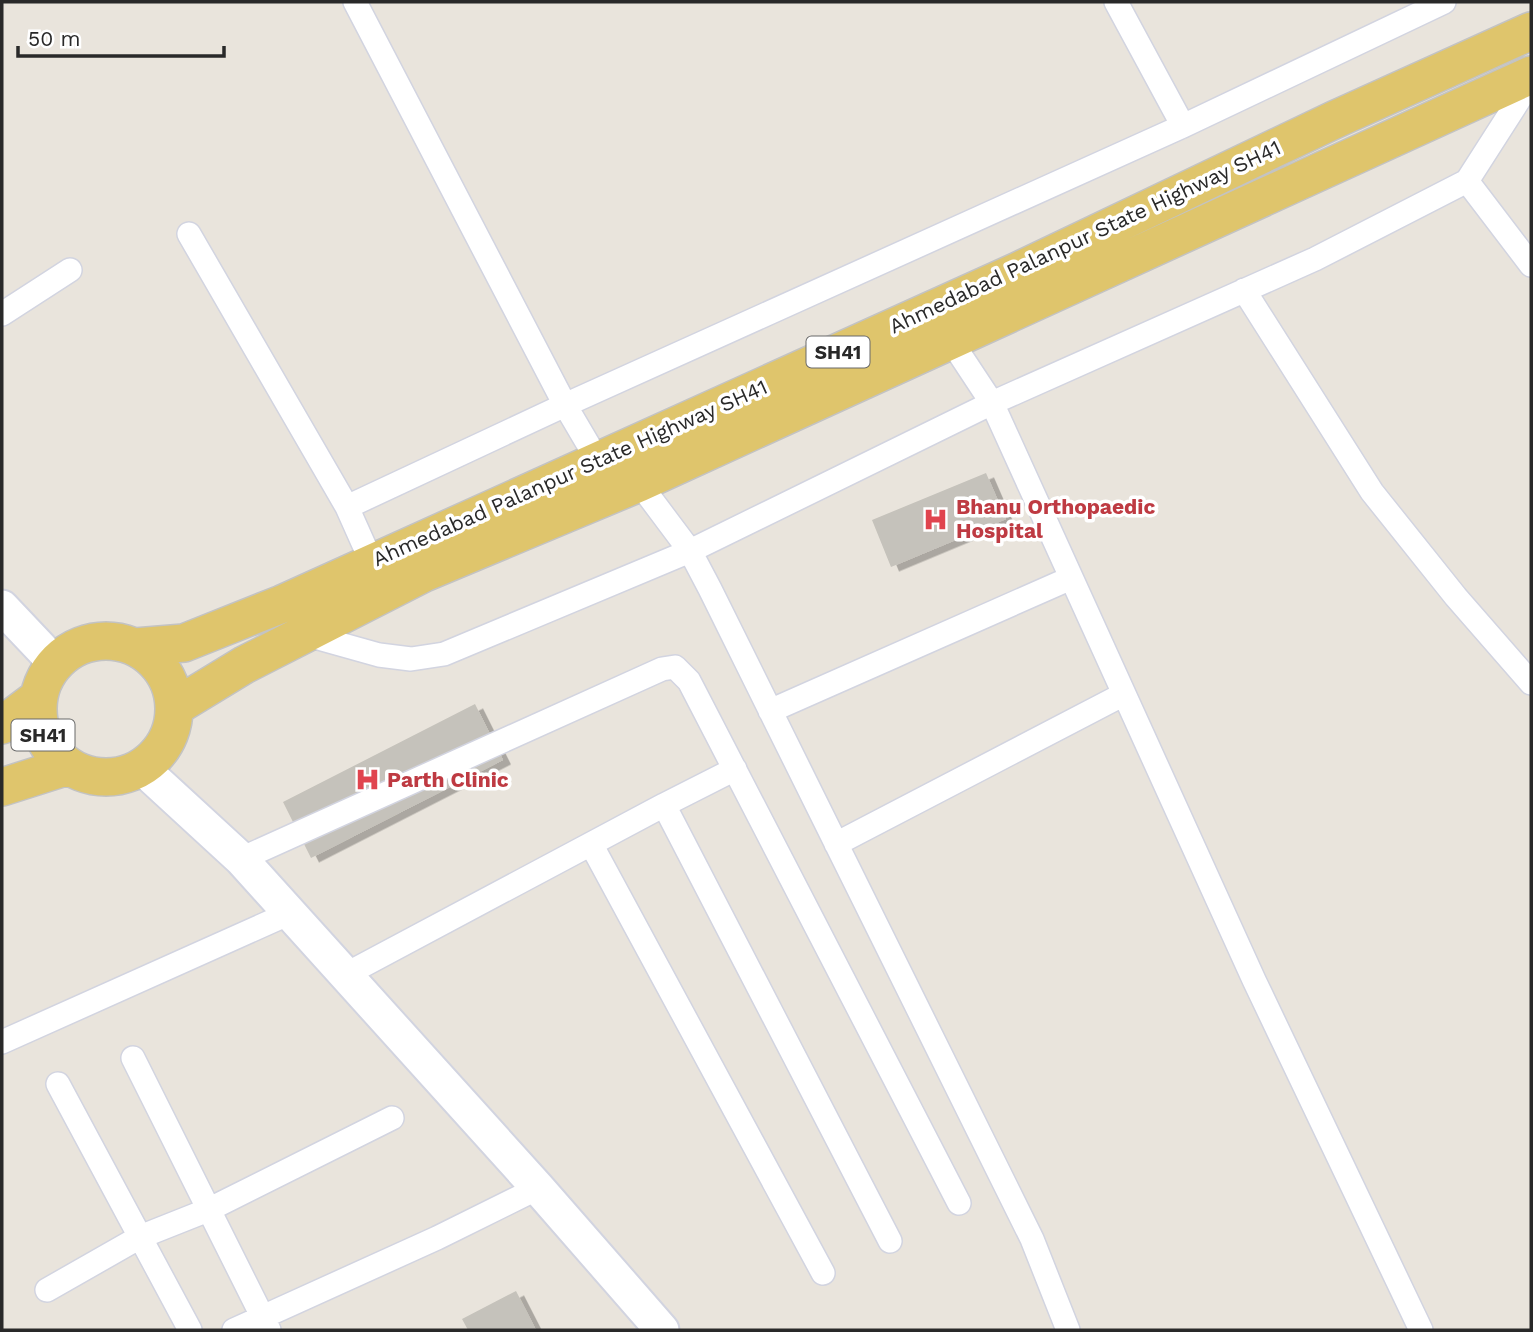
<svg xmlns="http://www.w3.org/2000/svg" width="1533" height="1332" font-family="'Work Sans',sans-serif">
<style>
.building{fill:#c5c2bb;filter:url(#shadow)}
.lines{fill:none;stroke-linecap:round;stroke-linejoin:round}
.street-casing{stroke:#d2d4e0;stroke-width:26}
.secondary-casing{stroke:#d2d4e0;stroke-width:37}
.primary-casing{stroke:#c3c3c3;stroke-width:40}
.street{stroke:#fff;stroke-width:23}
.secondary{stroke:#fff;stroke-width:33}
.primary{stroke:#dfc56c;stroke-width:37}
.labels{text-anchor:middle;stroke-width:7;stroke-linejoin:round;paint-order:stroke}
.shield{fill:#fff;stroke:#696969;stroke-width:2}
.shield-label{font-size:19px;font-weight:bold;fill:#292929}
.street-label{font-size:21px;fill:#292929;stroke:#fff}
.health-label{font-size:21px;font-weight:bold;fill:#be3a42;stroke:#fff;text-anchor:start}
</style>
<defs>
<filter id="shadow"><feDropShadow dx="8" dy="4.5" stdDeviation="0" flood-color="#0004"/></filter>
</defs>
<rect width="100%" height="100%" fill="#e9e4dc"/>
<path class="building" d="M986,473L1006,519L891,567L872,520Z
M475,704L503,760L311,858L283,802Z
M516,1291L536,1330H468L462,1319Z"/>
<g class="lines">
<defs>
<path id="street" d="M355,2L565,405L598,461
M1116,2L1183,126
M1467,181L1531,265
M189,234L347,507
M1244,290L1372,492L1456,597L1531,683
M2,314L70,270
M951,341L992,403L1254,980L1421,1330
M639,483L690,551L710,589L1032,1239L1068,1330
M372,563L347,507L565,405L1183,126L1444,2
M304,634L379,655L411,659L444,654L690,551L992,403L1315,259L1467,181L1531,81
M770,711L1071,578
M664,805L735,769
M591,844L823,1273
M836,844L1124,694
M241,859L662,669L675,667L689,681L959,1203
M345,975L664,805L890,1241
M2,1042L290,913
M133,1058L269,1330
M58,1084L190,1330
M47,1290L140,1237L208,1210L392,1118
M234,1330L437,1238L538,1188"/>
<path id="secondary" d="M2,607L55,663
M142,768L241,859L538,1188L662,1330"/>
<path id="primary" d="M38 709a68 68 0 1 1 136 0a68 68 0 1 1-136 0Z
M135,647L184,643L282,604L1018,271L1334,120L1531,31
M175,707L244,665L424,573L639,483L1531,75
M2,725L38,698
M2,787L68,766"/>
</defs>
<use href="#street" class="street-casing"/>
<use href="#secondary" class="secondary-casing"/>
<use href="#primary" class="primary-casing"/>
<use href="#street" class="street"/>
<use href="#secondary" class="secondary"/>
<use href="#primary" class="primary"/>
</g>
<defs>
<symbol id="hospital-bare" viewBox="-9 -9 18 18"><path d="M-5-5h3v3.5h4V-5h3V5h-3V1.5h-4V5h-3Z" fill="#e0444e" stroke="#fff" stroke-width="2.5" paint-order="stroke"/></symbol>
</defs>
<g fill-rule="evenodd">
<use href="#hospital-bare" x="918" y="502" width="35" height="35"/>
<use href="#hospital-bare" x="350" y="762" width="35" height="35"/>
</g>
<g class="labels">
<g class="shield">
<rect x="806.5" y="336.5" width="63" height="31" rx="5"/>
<rect x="11.5" y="719.5" width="63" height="31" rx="5"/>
</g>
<g class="shield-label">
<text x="838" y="359">SH41</text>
<text x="43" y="742">SH41</text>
</g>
<g class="street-label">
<text transform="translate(1085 237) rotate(-25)" y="7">Ahmedabad Palanpur State Highway SH41</text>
<text transform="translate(570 473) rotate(-24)" y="7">Ahmedabad Palanpur State Highway SH41</text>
</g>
<g class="health-label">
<text x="956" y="514">Bhanu Orthopaedic<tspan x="956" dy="24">Hospital</tspan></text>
<text x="387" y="787">Parth Clinic</text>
</g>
</g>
<rect width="1533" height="1332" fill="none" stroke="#292929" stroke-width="7"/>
<path d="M18 46v10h206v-10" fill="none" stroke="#292929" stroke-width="3.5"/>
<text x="28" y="46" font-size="21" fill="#292929" stroke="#ffffff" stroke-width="5" paint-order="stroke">50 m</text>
</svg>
